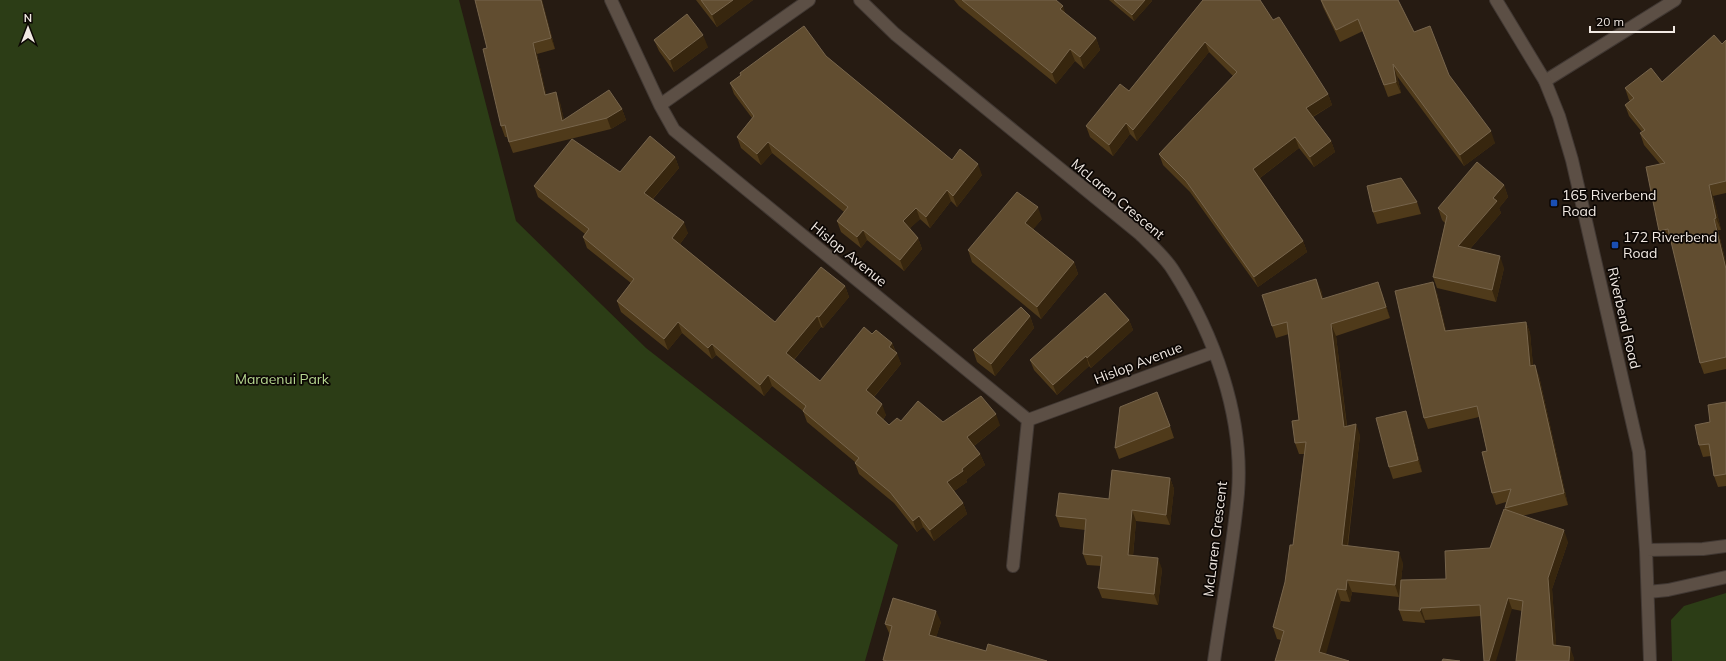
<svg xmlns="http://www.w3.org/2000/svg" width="1726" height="661" font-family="Mulish,sans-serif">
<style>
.green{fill:#2c3d16}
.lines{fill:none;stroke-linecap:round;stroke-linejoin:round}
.street-casing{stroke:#413833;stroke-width:14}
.secondary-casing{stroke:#413833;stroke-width:14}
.street{stroke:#5c4f45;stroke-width:12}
.secondary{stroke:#5c4f45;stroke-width:12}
.wall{fill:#4f3a1a}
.shaded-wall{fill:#37260e}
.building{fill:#614d30;stroke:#77654c}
.transit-dot{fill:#1a4fb4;stroke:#0c0704;stroke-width:1.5}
.labels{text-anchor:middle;stroke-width:3.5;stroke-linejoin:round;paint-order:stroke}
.poi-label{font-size:14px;fill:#f1e9e3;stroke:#0c0704;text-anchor:start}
.street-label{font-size:14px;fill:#f1e9e3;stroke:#0c0704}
.park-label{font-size:14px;fill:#b5d68f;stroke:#0c0704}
</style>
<rect width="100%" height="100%" fill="#261b12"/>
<path class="green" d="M0,0H459L516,221L646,348L898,545L865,661H0Z
M1726,593V661H1672L1671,620L1684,606Z"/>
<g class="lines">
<defs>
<path id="street" d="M611,0L660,105L674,130L1028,420L1013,566
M860,0L895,34L1140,234C1151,245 1165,257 1173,270C1214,334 1244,416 1238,493C1233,549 1222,605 1214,661
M1545,81L1675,0
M660,105L809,0
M1028,420L1214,352"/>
<path id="secondary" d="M1496,0L1545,81L1559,116L1572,160L1639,452L1646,550L1650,661
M1646,550L1703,549L1726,546
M1648,592L1668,590L1726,577"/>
</defs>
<use href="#street" class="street-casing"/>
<use href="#secondary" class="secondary-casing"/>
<use href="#street" class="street"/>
<use href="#secondary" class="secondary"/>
</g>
<path class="wall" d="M542,0L555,49L537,54L546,95L560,103L564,120L622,109L626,120L611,129L513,153L507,137H505L501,126L487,48Z
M696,0H753L717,27Z
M954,0H1056L1066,14L1096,38L1100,50L1084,69L1075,61L1056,84L959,6Z
M1109,0H1151L1152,1L1134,21Z
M1321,0H1398L1414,32L1449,75L1495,143L1464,166L1397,76L1401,93L1388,97L1363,31L1340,42L1323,7Z
M1202,1L1273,20L1328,94L1332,105L1313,117L1331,141L1335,152L1314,167L1299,148L1260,178L1303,241L1307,252L1258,287L1190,192L1163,165L1159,154L1233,76L1209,52L1137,141L1130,134L1113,156L1090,137L1086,126L1129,91Z
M654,40L708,47L674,72L659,51Z
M1726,40V193L1713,196L1721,230H1718L1726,263V369L1704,374L1700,363L1671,241L1663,242L1659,231L1660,164L1644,145L1640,133L1642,132L1629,116L1625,105L1630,101L1629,100L1625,88L1662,82L1722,44Z
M826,56L952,160L982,175L957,207L951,201L930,228L920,219L910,228L918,238L922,249L904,271L867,240L861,248L841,232L837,221L844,212L772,153L761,165L741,148L737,137L752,118L734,94L730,83L741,75L740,73Z
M675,157L679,168L653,199L688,233L680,244L775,322L845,286L849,297L823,328L821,327L794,360L820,381L872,334L892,343L901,364L874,397L886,415L883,420L889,425L901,421L1000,425L974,446L980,454L985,465L966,480L967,482L954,491L963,503L967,514L934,541L923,527L917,532L894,503L859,474L855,463V462L807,422L803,411L772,386L764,396L716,355L712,359L682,333L668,350L621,312L617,301L631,283L587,248L583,237L585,234L538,197L534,186L620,172Z
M1504,185L1508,197L1499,208L1501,213L1470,249L1504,268L1496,302L1437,288L1433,277L1445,223L1442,220L1438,208Z
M1417,202L1421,214L1377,224L1373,212Z
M1042,219L1033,229L1074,262L1078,274L1041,319L972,262L968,250Z
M1321,290L1323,299L1382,293L1390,318L1336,336L1347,426L1360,435L1348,546L1403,563L1399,597L1352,592L1350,602L1341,601L1275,661L1281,640L1277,639L1273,627L1285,582L1293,545L1304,454H1299L1295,443L1299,420L1289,334L1276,338L1272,326Z
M1437,293L1446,331L1526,322L1530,333L1533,366L1539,376L1568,505L1522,516L1568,542L1552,589L1556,645L1574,658L1516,661L1522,611L1512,609L1481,616L1425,620V623L1403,621L1399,610L1446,579L1490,548L1505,510V508L1506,502L1496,505L1492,493L1487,451L1479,417L1428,429L1424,418Z
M1030,316L1034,328L995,376L977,362L973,350Z
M1129,320L1133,330L1091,368L1089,366L1057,395L1034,370L1030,360Z
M1726,402V486L1718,487L1714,476L1711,456L1703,457L1699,445L1710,422Z
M1406,411L1410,423L1422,472L1393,479L1389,467Z
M1170,426L1174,438L1119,459L1115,448Z
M1170,478L1174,489L1170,525L1136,521L1133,556L1162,569L1158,605L1102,598L1098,588L1101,566L1087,565L1083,554L1085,530L1060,527L1056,516L1109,499Z
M941,622L936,637L986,651L1047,661H883V660L890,635L885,624Z"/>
<path class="shaded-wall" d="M541,0H542L555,49L551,38Z
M733,0H753L717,27L712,15Z
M1145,0H1151L1152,1L1134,21L1132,15Z
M1063,6L1067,18L1060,9Z
M703,35L708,47L674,72L670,60Z
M1096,38L1100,50L1084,69L1080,57Z
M1205,42L1209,52L1137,141L1133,130Z
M533,43L537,54L549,106L545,95Z
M1070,49L1075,61L1056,84L1052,73Z
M1393,64L1397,76L1401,93L1396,82Z
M556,92L560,103L566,128L562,121Z
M1328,94L1332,105L1310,118L1306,108Z
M622,109L626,120L611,129L607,118Z
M1126,123L1130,134L1113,156L1109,145Z
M1491,131L1495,143L1464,166L1460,155Z
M1295,137L1299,148L1257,180L1253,169Z
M1331,141L1335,152L1314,167L1310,157Z
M768,142L772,153L761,165L757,154Z
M675,157L679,168L648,204L644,193Z
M978,164L982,175L957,207L953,196Z
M1504,185L1508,197L1499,208L1501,213L1462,258L1458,246L1493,198Z
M1709,185L1713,196L1721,230L1716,218Z
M947,190L951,201L930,228L926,217Z
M1038,207L1042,219L1029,234L1025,223Z
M916,208L920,219L907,231L903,221Z
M1714,219L1718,230L1726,263V269Z
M684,222L688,233L676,249L672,238Z
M863,230L867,240L861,248L857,237Z
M918,238L922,249L904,271L900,260Z
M1303,241L1307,252L1258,287L1254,277Z
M1500,256L1504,268L1496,302L1492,290Z
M1074,262L1078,274L1041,319L1037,307Z
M1316,279L1321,290L1327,311L1322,299Z
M1378,282L1382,293L1390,318L1386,307Z
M1433,282L1437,293L1449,342L1445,331Z
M845,286L849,297L823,328L819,317Z
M817,316L821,327L790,364L786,353Z
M1030,316L1034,328L995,376L991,364Z
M1129,320L1133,330L1091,368L1087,358Z
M678,322L682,333L668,350L664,339Z
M1526,322L1530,333L1534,377L1530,366Z
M1331,324L1336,336L1348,438L1344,427Z
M892,343L896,354L897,353L901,364L870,401L866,390L889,347Z
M712,344L716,355L712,359L708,348Z
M1086,356L1089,366L1057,395L1053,385Z
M1535,365L1539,376L1568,505L1564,493Z
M768,375L772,386L764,396L760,385Z
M882,404L886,415L880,424L876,413Z
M1406,411L1410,423L1422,472L1418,460Z
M996,414L1000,425L971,448L967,437Z
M1356,424L1360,435L1346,557L1342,545Z
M980,454L985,465L966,480L967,482L951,493L947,482L962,469Z
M1170,478L1174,489L1170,525L1166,515Z
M963,503L967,514L934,541L930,530Z
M1132,510L1136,521L1132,566L1128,555Z
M919,516L923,527L917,532L913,521Z
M1564,530L1568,542L1552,589L1557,656L1553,645L1548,578Z
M1399,552L1403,563L1399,597L1395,585Z
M1158,558L1162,569L1158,605L1154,594Z
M1347,580L1352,592L1350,602L1346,590Z
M1337,589L1341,601L1324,661L1319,652Z
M1508,598L1512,609L1496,661H1489Z
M1421,608L1425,620V623L1420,611Z
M936,611L941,622L933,647L929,635Z
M1570,647L1574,658V661H1569Z"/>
<path class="building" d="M475,0H541L551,38L533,43L545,95L556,92L562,121L609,90L622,109L607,118L509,142L505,125L501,126L483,49L487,48Z
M701,0H733L712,15Z
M962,0H1056L1063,6L1060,9L1096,38L1080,57L1070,49L1052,73Z
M1114,0H1145L1132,15Z
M1203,0H1260L1273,20L1279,17L1328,94L1306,108L1331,141L1310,157L1295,137L1253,169L1303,241L1254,277L1186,181L1159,154L1237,72L1205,42L1133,130L1126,123L1109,145L1086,126L1120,84L1129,91Z
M1321,0H1398L1414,32L1430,26L1449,75L1491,131L1460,155L1393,64L1396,82L1384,85L1358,19L1336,30Z
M687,14L703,35L670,60L654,40Z
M804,26L826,56L952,160L960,149L978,164L953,196L947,190L926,217L916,208L903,221L918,238L900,260L863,230L857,237L837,221L848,207L768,142L757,154L737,137L754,116L730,83L741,75L740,73Z
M1714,35L1722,44L1726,40V181L1709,185L1716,218L1714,219L1726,269V357L1700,363L1668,229L1659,231L1646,167L1665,163L1640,133L1645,130L1625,105L1634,98L1625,88L1651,68L1662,82Z
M650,136L675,157L644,193L684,222L672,238L775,322L821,267L845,286L819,317L817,316L786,353L820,381L864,327L872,334L876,330L892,343L889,347L897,353L866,390L882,404L876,413L889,425L897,418L901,421L918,401L943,422L981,396L996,414L967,437L980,454L962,469L963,471L947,482L963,503L930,530L919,516L913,521L890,492L855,463L859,458L803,411L806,406L768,375L760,385L712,344L708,348L678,322L664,339L617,301L634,279L583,237L589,229L534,186L572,139L620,172Z
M1477,162L1504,185L1493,198L1497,201L1458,246L1500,256L1492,290L1433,277L1447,216L1438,208Z
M1401,178L1417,202L1373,212L1367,186Z
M1017,192L1038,207L1025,223L1074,262L1037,307L968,250Z
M1316,279L1322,299L1378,282L1386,307L1331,324L1344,427L1356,424L1342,545L1399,552L1395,585L1347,580L1346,590L1337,589L1319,652L1349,661H1275L1284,631L1273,627L1285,582L1290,545H1293L1306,442L1295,443L1292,421L1299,420L1287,322L1272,326L1262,295Z
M1433,282L1445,331L1526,322L1530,366L1535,365L1564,493L1505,508L1511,489L1492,493L1482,452L1487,451L1477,406L1424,418L1395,291Z
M1105,293L1129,320L1087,358L1086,356L1053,385L1030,360Z
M1021,307L1030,316L991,364L973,350Z
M1157,392L1170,426L1115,448L1120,407Z
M1726,402V474L1714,476L1709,444L1699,445L1695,425L1710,422L1708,405Z
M1406,411L1418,460L1389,467L1376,418Z
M1112,470L1170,478L1166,515L1132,510L1128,555L1158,558L1154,594L1098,588L1102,556L1083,554L1086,519L1056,516L1059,493L1109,499Z
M1504,509L1564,530L1548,578L1553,645L1570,647L1569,661H1516L1523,601L1508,598L1489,661H1484L1480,605L1421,608L1420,611L1399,610L1401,580L1446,579L1445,551L1490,548Z
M893,598L936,611L929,635L986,651L988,644L1047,661H887L883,660L892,626L885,624Z
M1443,659L1460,661H1442Z"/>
<g class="transit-dot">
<rect x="1550" y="199" width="8" height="8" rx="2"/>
<rect x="1611" y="241" width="8" height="8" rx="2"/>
</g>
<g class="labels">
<g class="poi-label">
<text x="1562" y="200">165 Riverbend<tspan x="1562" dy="16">Road</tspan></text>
<text x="1623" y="242">172 Riverbend<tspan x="1623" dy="16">Road</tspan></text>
</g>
<g class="street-label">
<text transform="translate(1118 199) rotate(40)" y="5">McLaren Crescent</text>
<text transform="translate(849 254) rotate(39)" y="5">Hislop Avenue</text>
<text transform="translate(1624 318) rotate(77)" y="5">Riverbend Road</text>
<text transform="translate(1138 363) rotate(-21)" y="5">Hislop Avenue</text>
<text transform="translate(1215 539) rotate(-83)" y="5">McLaren Crescent</text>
</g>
<g class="park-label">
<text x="282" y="384">Maraenui Park</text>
</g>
</g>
<g transform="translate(28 28)" stroke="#0c0704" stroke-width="3" paint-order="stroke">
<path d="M0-3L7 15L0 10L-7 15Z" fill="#f1e9e3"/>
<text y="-6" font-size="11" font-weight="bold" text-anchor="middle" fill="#f1e9e3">N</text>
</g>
<path d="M1590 26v6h84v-6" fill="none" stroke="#f1e9e3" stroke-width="2"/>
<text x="1596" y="26" font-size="12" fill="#f1e9e3" stroke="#0c0704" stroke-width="3" paint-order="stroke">20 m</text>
</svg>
